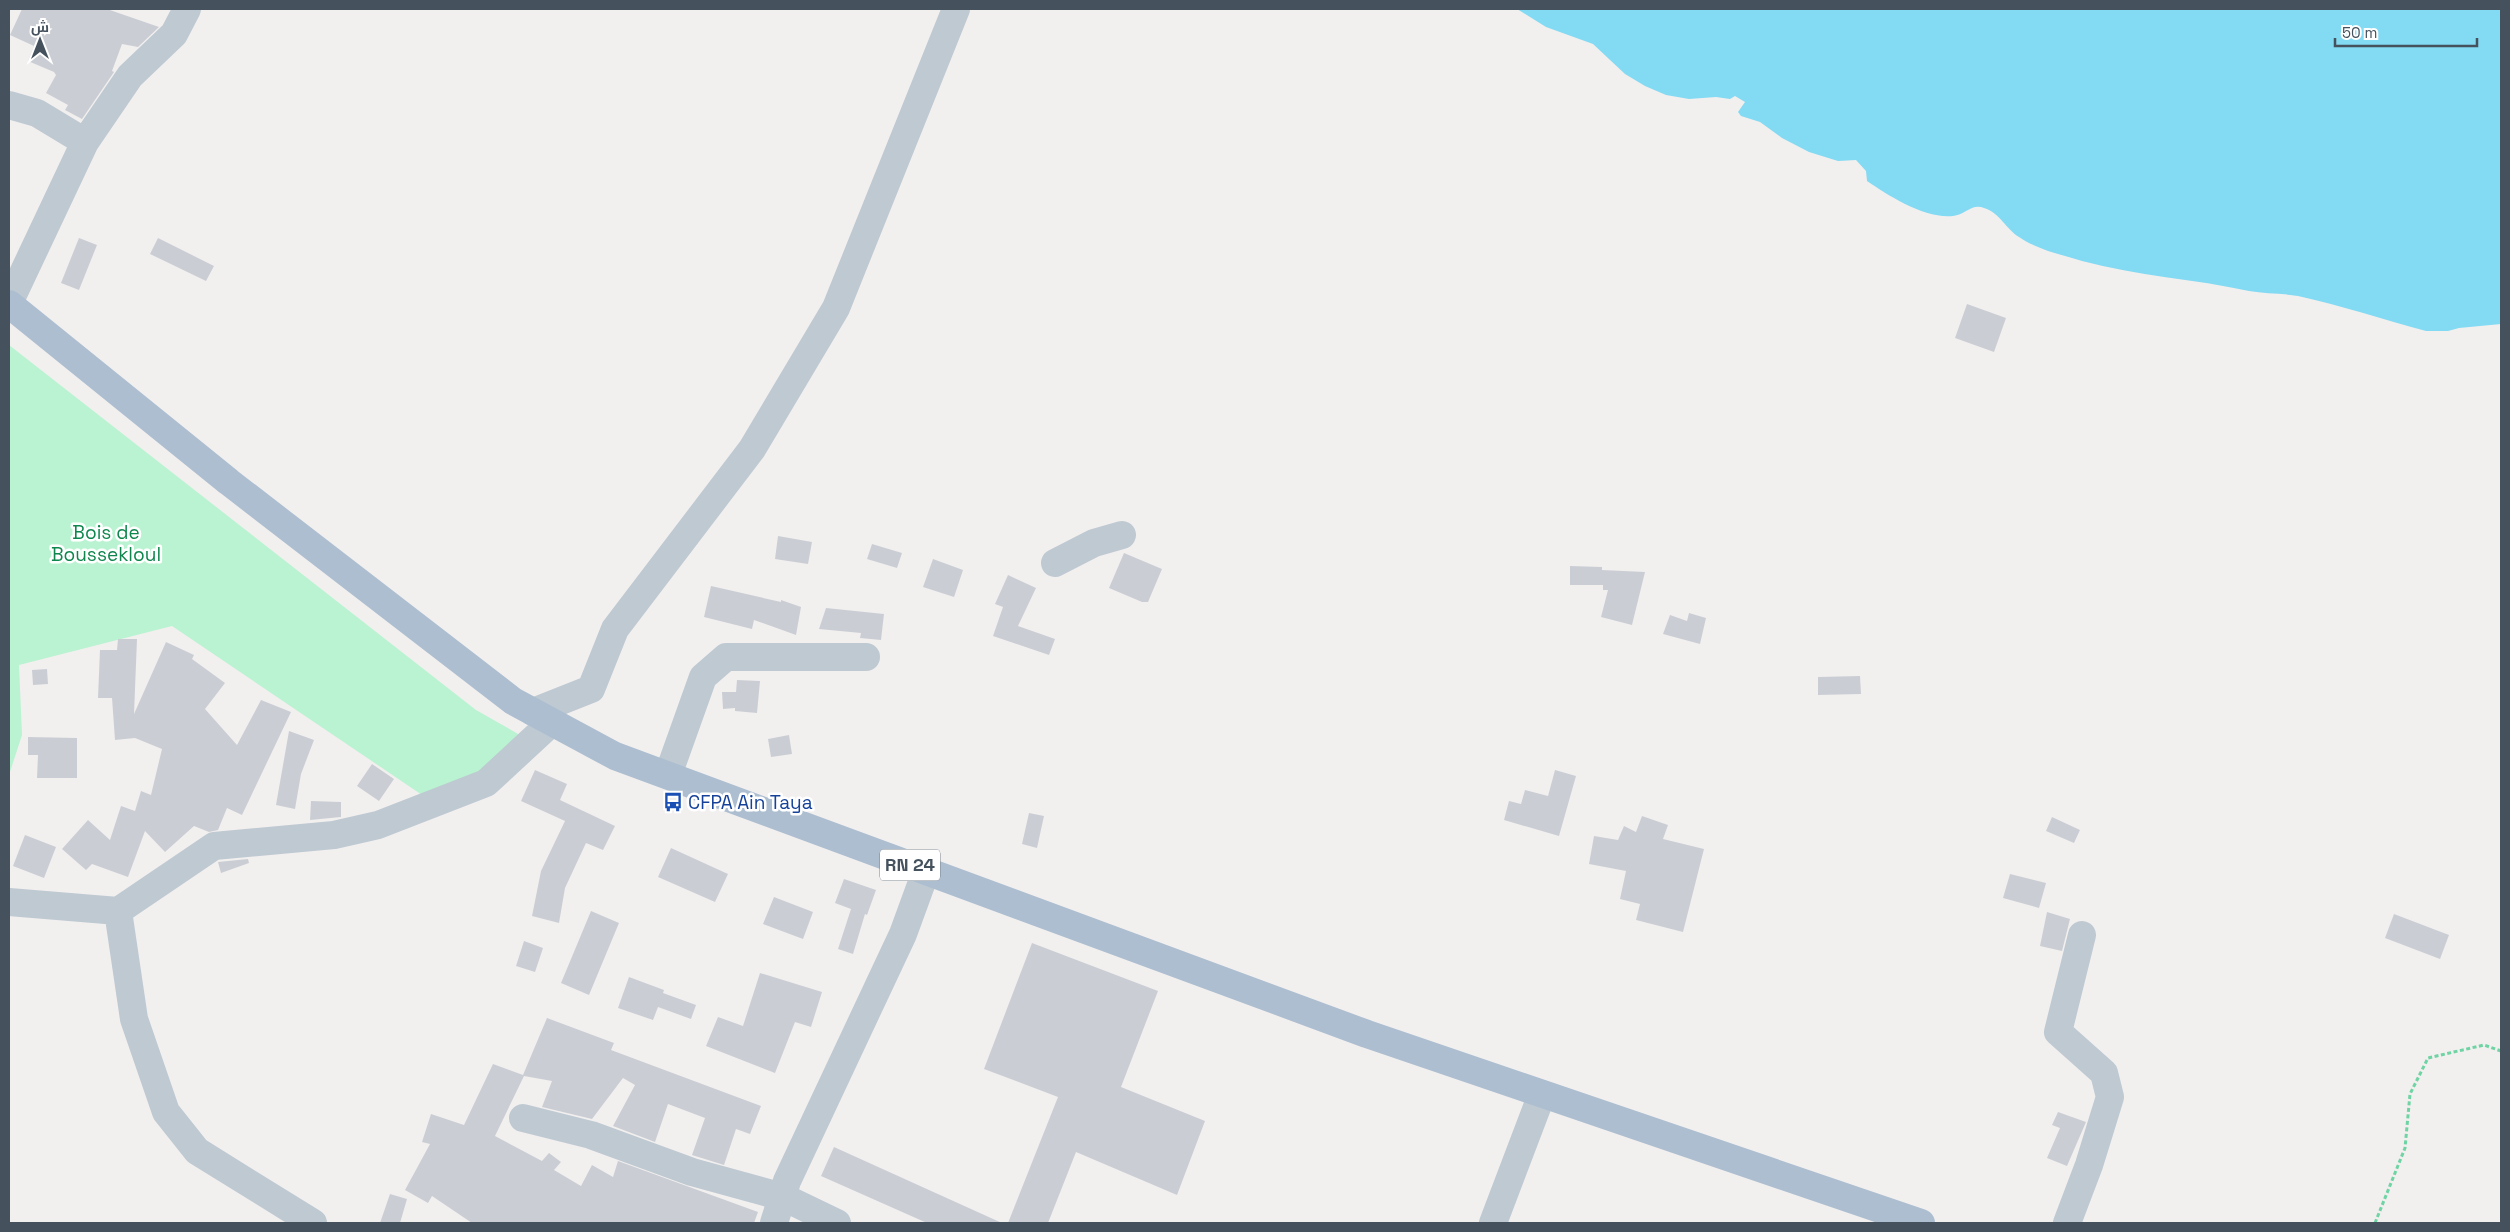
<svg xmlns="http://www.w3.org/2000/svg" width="2510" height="1232" font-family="'Space Grotesk',Cairo,sans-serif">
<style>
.green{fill:#baf3d1}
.water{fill:#83daf3}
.building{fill:#caced4}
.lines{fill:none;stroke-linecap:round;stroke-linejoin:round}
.path{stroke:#6fd4a4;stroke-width:3;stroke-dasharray:4 2.5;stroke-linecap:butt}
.minor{stroke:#bec9d2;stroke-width:28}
.major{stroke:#acbed0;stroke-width:28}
.labels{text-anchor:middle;stroke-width:5;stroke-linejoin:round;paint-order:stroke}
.shield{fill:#fff;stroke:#7d868e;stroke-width:1}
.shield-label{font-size:18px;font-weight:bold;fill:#45525e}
.park-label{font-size:19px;fill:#0f864d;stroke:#fff}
.transit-label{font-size:19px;fill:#164399;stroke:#fff;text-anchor:start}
</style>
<rect width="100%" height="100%" fill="#f2efef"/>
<path class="green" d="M9,345L476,710L534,743L496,773L425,797L172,626L19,665L22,735L9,775Z"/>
<path class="water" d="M1517,9H2501V324L2459,328L2448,331H2426C2385,320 2340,305 2298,296C2282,293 2265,294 2249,291C2195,279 2137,276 2082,261C2062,255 2036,249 2019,237C2006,229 2000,213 1984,208C1972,203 1965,215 1953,216C1925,219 1889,196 1867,181L1866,171L1856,160L1838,161L1809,152L1782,138L1760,122L1741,116L1738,112L1745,102L1735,96L1730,99L1716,97L1689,99L1666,95L1645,86L1625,74L1593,44L1546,27Z"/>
<path class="building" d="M22,9H107L159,27L138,47L122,44L112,71L114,72L82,119L65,110L68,105L46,93L56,75L54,72L28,61L34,46L10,35Z
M79,238L97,245L79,290L61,283Z
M158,238L214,266L206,281L150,254Z
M1967,304L2006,318L1994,352L1955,338Z
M778,536L812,542L808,564L775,559Z
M872,544L902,553L897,568L867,559Z
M1124,553L1162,569L1148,602H1142L1109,588Z
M933,559L963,570L954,597L923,587Z
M1570,566L1602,567V570L1645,572L1632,625L1601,617L1608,590H1603V585H1570Z
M1008,575L1036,588L1018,626L1055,639L1049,655L993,636L1003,607L995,604Z
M711,586L781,602V600L801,607L796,635L754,620L752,629L704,617Z
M826,608L884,614L881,640L860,638L861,633L819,629Z
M1689,613L1706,618L1700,644L1663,634L1670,615L1687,621Z
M118,639H137L134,714L166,642L194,655L192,659L225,683L205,709L237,745L261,700L291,712L242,815L227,808L218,830L209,832L194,826L165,852L145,831L128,877L92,864L86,870L62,849L88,820L110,840L121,806L135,811L141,791L151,795L162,749L135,738L115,740L112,698H98L100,650H117Z
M47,669L48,684L33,685L32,670Z
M1860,676L1861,694L1818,695V677Z
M737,680L760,681L757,713L735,711V708L723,709L722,692H736Z
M289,731L314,740L301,774L295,809L276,805Z
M789,735L792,754L771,757L768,739Z
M28,737L77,738V778H37L38,755H28Z
M372,764L394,779L379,801L357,786Z
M535,770L567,784L560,800L615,826L603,850L586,843L565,888L559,923L532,916L541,871L565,821L521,801Z
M1555,770L1576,776L1559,836L1504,820L1509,801L1521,804L1525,790L1548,796Z
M311,801L341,802V817L310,820Z
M1029,813L1044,816L1037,848L1022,844Z
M1642,816L1668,825L1663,839L1704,849L1683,932L1636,920L1640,904L1620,899L1626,871L1589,864L1594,836L1618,840L1624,826L1636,832Z
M2052,817L2080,830L2074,843L2046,831Z
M25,835L56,847L44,878L13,866Z
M671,848L728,874L715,902L658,877Z
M248,859L249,863L221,873L218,862Z
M2010,874L2046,883L2039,908L2003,898Z
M844,879L876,890L867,915L865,914L853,954L838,949L851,909L835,903Z
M774,897L813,912L803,939L763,924Z
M591,911L619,923L589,995L561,983Z
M2047,912L2070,919L2062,951L2040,946Z
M2394,914L2449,935L2440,959L2385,938Z
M524,941L543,948L535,972L516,966Z
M1032,943L1158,991L1121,1087L1205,1121L1177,1195L1076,1152L1048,1223H1008L1058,1097L984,1069Z
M760,973L822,992L811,1027L795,1022L775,1073L706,1046L718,1017L743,1026Z
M629,977L664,990L663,993L696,1005L691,1019L658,1007L653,1020L618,1008Z
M547,1018L614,1043L611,1050L761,1106L750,1134L736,1129L724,1165L692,1155L705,1118L668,1104L655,1142L613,1126L635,1085L623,1078L592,1119L542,1107L552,1081L524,1076L495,1136L542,1161L549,1153L561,1162L554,1170L581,1186L592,1165L613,1177L618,1161L758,1212L754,1223H472L432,1196L428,1203L405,1190L430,1144L422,1142L431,1114L464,1125L493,1064L523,1075Z
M2058,1112L2086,1122L2067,1166L2047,1158L2060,1128L2052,1125Z
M834,1147L1002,1223H927L821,1176Z
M390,1194L407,1199L400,1223H380Z"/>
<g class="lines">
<path class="path" d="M2375,1223L2405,1148L2410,1094L2428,1058L2484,1045L2501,1051"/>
<path class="minor" d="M9,105L37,113L85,142
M9,303L85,142L130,76L174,34L187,9
M1055,563L1094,543L1122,535
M533,712L591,689L615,629L752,449L836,308L956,9
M668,775L703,677L726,657H866
M9,902L118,911L214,846L334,835L378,825L486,783L552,722
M118,911L134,1019L166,1112L197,1151L313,1223
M523,1118L591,1135L692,1172L783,1197L837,1223
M774,1223L787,1181L903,934L926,871
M1493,1223L1542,1094
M2067,1223L2089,1165L2110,1097L2104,1073L2058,1032L2082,935"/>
<path class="major" d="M9,304L229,482L513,701L615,756L1367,1034L1921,1223"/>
</g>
<defs>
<symbol id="bus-bare" viewBox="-9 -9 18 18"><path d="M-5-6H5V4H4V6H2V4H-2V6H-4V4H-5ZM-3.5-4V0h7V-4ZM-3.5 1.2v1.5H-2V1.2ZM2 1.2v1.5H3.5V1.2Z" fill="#1a4fb4" stroke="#fff" stroke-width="2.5" paint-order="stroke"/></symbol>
</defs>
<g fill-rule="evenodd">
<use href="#bus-bare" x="659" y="788" width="28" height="28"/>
</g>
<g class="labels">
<rect class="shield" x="880" y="849.5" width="60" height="31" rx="4"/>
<g class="shield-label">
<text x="910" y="871">RN 24</text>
</g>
<g class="park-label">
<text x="106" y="539">Bois de<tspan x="106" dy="22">Boussekloul</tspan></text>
</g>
<g class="transit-label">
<text x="688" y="809">CFPA Ain Taya</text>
</g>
</g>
<rect width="2510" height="1232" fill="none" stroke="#45525e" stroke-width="20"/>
<g transform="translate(40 40)" stroke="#ffffff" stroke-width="4" paint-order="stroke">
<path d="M0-4L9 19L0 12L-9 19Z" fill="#45525e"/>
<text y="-8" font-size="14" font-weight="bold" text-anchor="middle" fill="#45525e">ش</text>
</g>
<path d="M2335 38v8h142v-8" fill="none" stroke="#45525e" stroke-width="2.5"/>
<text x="2342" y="38" font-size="15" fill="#45525e" stroke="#ffffff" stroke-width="4" paint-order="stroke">50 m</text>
</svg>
